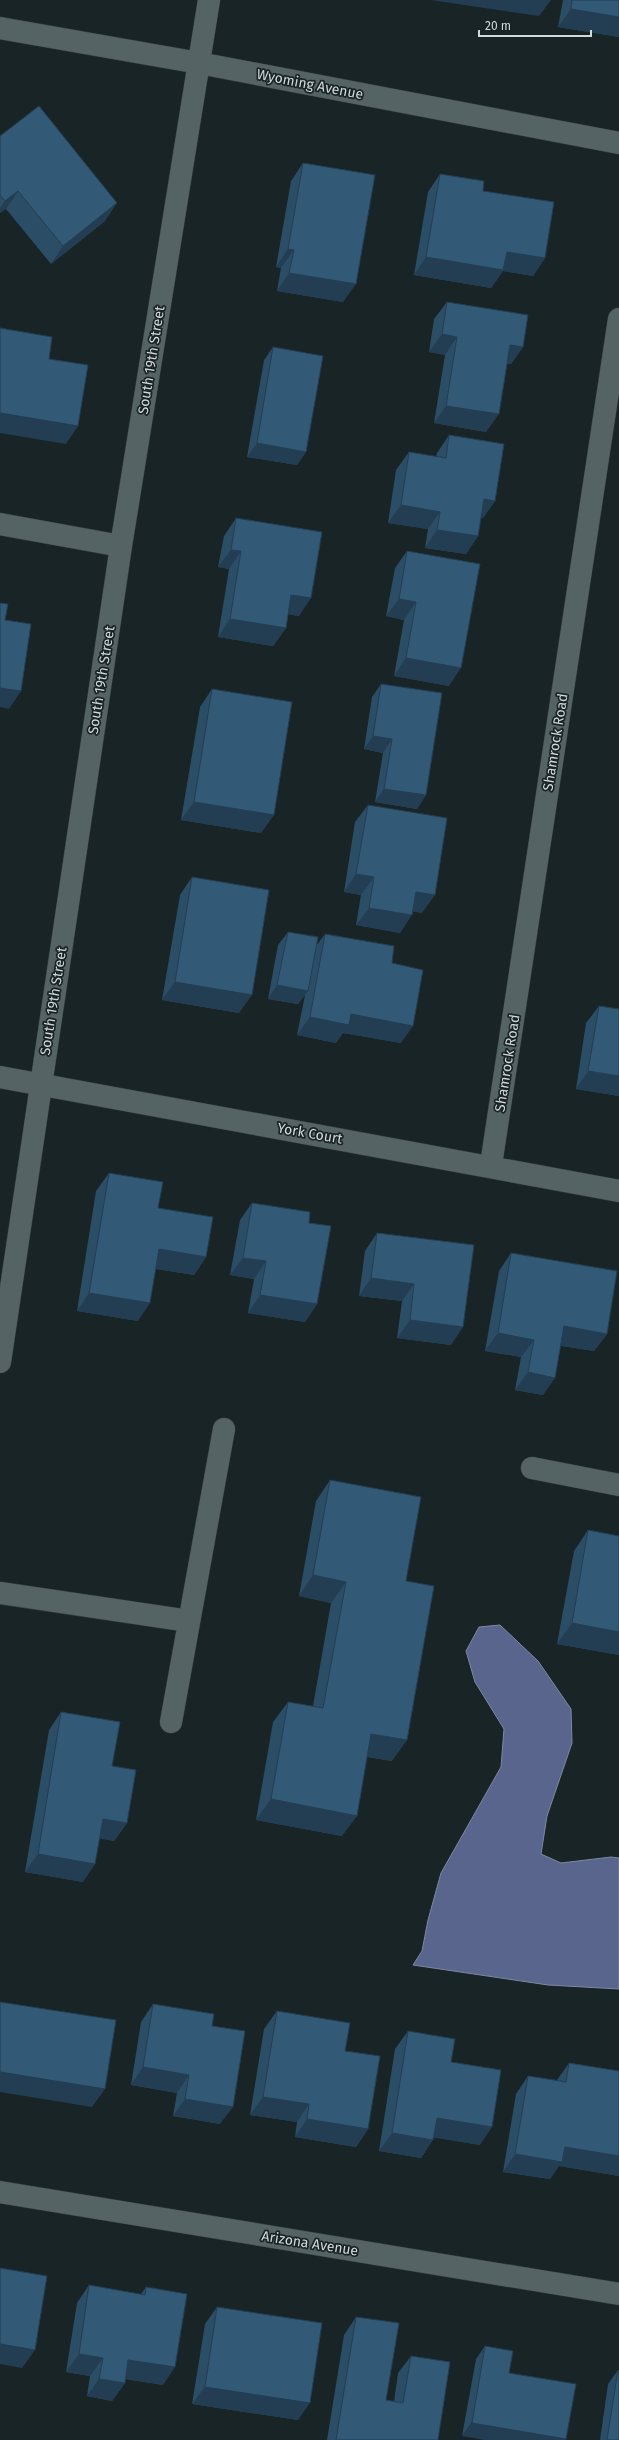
<svg xmlns="http://www.w3.org/2000/svg" width="619" height="2440" font-family="'Fira Sans',sans-serif">
<style>
.water{fill:#5a658d;stroke:#7e88a4}
.lines{fill:none;stroke-linecap:round;stroke-linejoin:round}
.minor-casing{stroke:#353e40;stroke-width:23}
.minor{stroke:#566365;stroke-width:22}
.wall{fill:#2b4d65}
.shaded-wall{fill:#233e53}
.building{fill:#325976;stroke:#233e53}
.labels{text-anchor:middle;stroke-width:3.5;stroke-linejoin:round;paint-order:stroke}
.street-label{font-size:14px;fill:#d2d9da;stroke:#192426}
</style>
<rect width="100%" height="100%" fill="#192426"/>
<path class="water" d="M500,1625L538,1661L571,1709L572,1743L547,1816L541,1854L561,1863L611,1857L619,1858V1989L548,1985L413,1965L422,1951L428,1920L441,1873L501,1767L504,1729L475,1682L466,1651L479,1627Z"/>
<g class="lines">
<defs>
<path id="minor" d="M0,28L199,63L619,143
M0,524L121,546
M0,1077L619,1191
M491,1165L619,319
M0,1362L121,546L209,0
M532,1468L619,1485
M0,1593L189,1621
M171,1722L224,1429
M0,2192L619,2294"/>
</defs>
<use href="#minor" class="minor-casing"/>
<use href="#minor" class="minor"/>
</g>
<path class="wall" d="M563,0H619V37L558,27Z
M0,136L105,221L51,264L6,209L0,213Z
M303,163L343,302L277,291L281,268L276,267L291,181Z
M440,174L483,191L545,258L533,276L503,271L491,288L414,275L428,192Z
M447,302L523,347L511,364H507L486,432L434,423L445,355L429,352L434,319Z
M273,347L306,452L297,465L247,457L264,360Z
M449,435L495,501L483,518H481L478,536L466,554L425,548L428,529L388,523L396,470L409,452L436,457L437,453Z
M236,518L299,616L288,614L286,628L273,646L218,637L229,569L218,567L224,536Z
M407,551L449,686L394,676L404,620L386,616L395,568Z
M381,684L426,795L417,809L375,802L383,753L364,749L372,697Z
M212,689L261,833L181,820L200,707Z
M368,805L422,913L413,911L400,933L356,925L361,895L344,892L355,822Z
M192,877L239,1013L162,1000L180,895Z
M288,932L316,946L325,934L392,963L401,1043L343,1033L336,1043L297,1035L305,995L298,1004L268,999L278,945Z
M599,1006L619,1009V1096L576,1089L586,1023Z
M109,1173L158,1208L206,1257L194,1275L156,1269L138,1321L77,1311L96,1191Z
M252,1203L309,1223L317,1304L305,1322L248,1313L254,1279L230,1275L240,1220Z
M377,1233L474,1245L451,1345L397,1338L402,1301L359,1296L365,1251Z
M511,1253L607,1334L594,1351L561,1346L543,1395L515,1390L521,1357L485,1351L499,1271Z
M330,1480L406,1581L392,1761L367,1757L342,1836L256,1820L273,1722L288,1702L313,1706L331,1603L299,1596L316,1501Z
M588,1530L619,1655L557,1644L574,1551Z
M61,1712L112,1766L127,1823L114,1841L99,1838L83,1882L25,1872L49,1730Z
M153,2004L212,2026L220,2124L173,2116L177,2093L131,2085L141,2022Z
M277,2011L345,2051L368,2129L356,2147L295,2137L297,2122L250,2115L264,2029Z
M408,2031L451,2062L480,2145L434,2137L421,2158L379,2151L395,2049Z
M569,2063L619,2071V2176L559,2166L550,2179L503,2172L516,2094L528,2076L557,2080Z
M89,2285L141,2294L146,2287L163,2385L125,2379V2383L112,2401L87,2396L90,2376L66,2372L77,2303Z
M217,2307L298,2420L192,2404L205,2324Z
M356,2317L386,2400L394,2402L398,2373L411,2356L438,2440H327L344,2335Z
M485,2346L509,2373L462,2436L476,2359Z
M618,2370L619,2440H600L608,2384Z"/>
<path class="shaded-wall" d="M431,0H551L539,16Z
M571,9L619,17V37L558,27Z
M18,191L6,209L0,213V208L5,201Z
M117,203L105,221L51,264L63,246Z
M288,249L294,250L281,268L276,267Z
M507,252L545,258L533,276L503,271L491,288L414,275L426,257Z
M289,273L356,284L343,302L277,291Z
M442,334L457,337L445,355L429,352Z
M510,345L523,347L511,364L498,363Z
M446,406L499,414L486,432L434,423Z
M0,413L78,426L66,444L0,433Z
M257,443L306,452L297,465L247,457Z
M484,499L495,501L483,518L472,517Z
M401,505L440,512L428,529L388,523Z
M437,530L478,536L466,554L425,548Z
M231,550L241,551L229,569L218,567Z
M291,595L311,598L299,616L278,613Z
M399,599L416,602L404,620L386,616Z
M230,619L286,628L273,646L218,637Z
M406,658L461,668L449,686L394,676Z
M0,688L21,691L9,709L0,707Z
M373,736L392,739L383,753L364,749Z
M384,789L426,795L417,809L375,802Z
M194,802L274,815L261,833L181,820Z
M356,874L374,877L361,895L344,892Z
M416,892L435,895L422,913L404,910Z
M369,908L412,915L400,933L356,925Z
M175,982L252,995L239,1013L162,1000Z
M277,985L308,991L298,1004L268,999Z
M351,1014L413,1026L401,1043L343,1033L336,1043L297,1035L310,1017Z
M588,1071L619,1076V1096L576,1089Z
M159,1249L206,1257L194,1275L146,1267Z
M243,1258L266,1261L254,1279L230,1275Z
M371,1278L414,1284L402,1301L359,1296Z
M89,1293L150,1303L138,1321L77,1311Z
M260,1295L317,1304L305,1322L248,1313Z
M410,1320L463,1327L451,1345L397,1338Z
M564,1326L607,1334L594,1351L551,1344Z
M498,1333L534,1340L521,1357L485,1351Z
M528,1372L555,1378L543,1395L515,1390Z
M313,1575L346,1582L331,1603L299,1596Z
M572,1623L619,1632V1655L557,1644Z
M371,1734L407,1740L392,1761L357,1755Z
M271,1799L357,1816L342,1836L256,1820Z
M103,1819L127,1823L114,1841L90,1837Z
M38,1854L95,1864L83,1882L25,1872Z
M143,2067L189,2075L177,2093L131,2085Z
M0,2072L105,2089L92,2107L0,2092Z
M263,2097L309,2104L297,2122L250,2115Z
M185,2099L233,2107L220,2124L173,2116Z
M437,2118L492,2127L480,2145L424,2136Z
M307,2119L368,2129L356,2147L295,2137Z
M392,2133L433,2140L421,2158L379,2151Z
M565,2147L619,2156V2176L559,2166L550,2179L503,2172L515,2154Z
M0,2344L35,2350L22,2368L0,2364Z
M79,2354L103,2358L90,2376L66,2372Z
M128,2360L175,2367L163,2385L116,2377Z
M99,2379L125,2383L112,2401L87,2396Z
M205,2387L310,2403L298,2420L192,2404Z
M472,2423L566,2439V2440H485L462,2436Z"/>
<path class="building" d="M572,0H619V17L571,9Z
M39,106L117,203L63,246L18,191L5,201L0,195V136Z
M303,163L375,175L356,284L289,273L294,250L288,249Z
M440,174L484,181L483,191L554,202L545,258L507,252L503,270L426,257Z
M447,302L528,315L523,347L510,345L499,414L446,406L457,337L442,334Z
M0,328L52,337L49,359L88,365L78,426L0,413Z
M273,347L323,356L306,452L257,443Z
M449,435L504,444L495,501L484,499L478,536L437,530L440,512L401,505L409,452L446,458Z
M236,518L322,532L311,598L291,595L286,628L230,619L241,551L231,550Z
M407,551L480,564L461,668L406,658L416,602L399,599Z
M0,603L8,604L5,620L31,624L21,691L0,688Z
M381,684L442,693L426,795L384,789L392,739L373,736Z
M212,689L292,702L274,815L194,802Z
M368,805L447,818L435,895L416,892L412,915L369,908L374,877L356,874Z
M192,877L269,890L252,995L175,982Z
M288,932L318,937L308,991L277,985Z
M325,934L394,946L392,963L423,970L413,1026L351,1014L349,1025L310,1017Z
M599,1006L619,1009V1076L588,1071Z
M109,1173L163,1182L158,1208L213,1217L206,1257L159,1249L150,1303L89,1293Z
M252,1203L310,1212L309,1223L331,1226L317,1304L260,1295L266,1261L243,1258Z
M377,1233L474,1245L463,1327L410,1320L414,1284L371,1278Z
M511,1253L617,1271L607,1334L564,1326L555,1378L528,1372L534,1340L498,1333Z
M330,1480L421,1497L406,1581L434,1586L407,1740L371,1734L357,1816L271,1799L288,1702L323,1708L346,1582L313,1575Z
M588,1530L619,1536V1632L572,1623Z
M61,1712L120,1722L112,1766L136,1770L127,1823L103,1819L95,1864L38,1854Z
M0,2002L116,2020L105,2089L0,2072Z
M153,2004L214,2014L212,2026L245,2031L233,2107L185,2099L189,2075L143,2067Z
M277,2011L350,2023L345,2051L380,2056L368,2129L307,2119L309,2104L263,2097Z
M408,2031L455,2039L451,2062L501,2070L492,2127L437,2118L433,2140L392,2133Z
M569,2063L619,2071V2156L565,2147L562,2162L515,2154L528,2076L566,2082Z
M0,2268L47,2276L35,2350L0,2344Z
M89,2285L145,2295L146,2287L187,2294L175,2367L128,2360L125,2383L99,2379L103,2358L79,2354Z
M217,2307L322,2323L310,2403L205,2387Z
M356,2317L399,2323L386,2400L403,2403L411,2356L450,2362L438,2440H336Z
M485,2346L513,2351L509,2373L576,2384L566,2439L472,2423Z
M618,2370L619,2371V2440H607Z"/>
<g class="labels">
<g class="street-label">
<text transform="translate(310 84) rotate(11)" y="5">Wyoming Avenue</text>
<text transform="translate(151 360) rotate(-81)" y="5">South 19th Street</text>
<text transform="translate(101 680) rotate(-81)" y="5">South 19th Street</text>
<text transform="translate(555 742) rotate(-81)" y="5">Shamrock Road</text>
<text transform="translate(53 1001) rotate(-81)" y="5">South 19th Street</text>
<text transform="translate(507 1063) rotate(-81)" y="5">Shamrock Road</text>
<text transform="translate(310 1133) rotate(10)" y="5">York Court</text>
<text transform="translate(310 2243) rotate(9)" y="5">Arizona Avenue</text>
</g>
</g>
<path d="M479 30v6h112v-6" fill="none" stroke="#d2d9da" stroke-width="2"/>
<text x="485" y="30" font-size="12" fill="#d2d9da" stroke="#192426" stroke-width="3" paint-order="stroke">20 m</text>
</svg>
